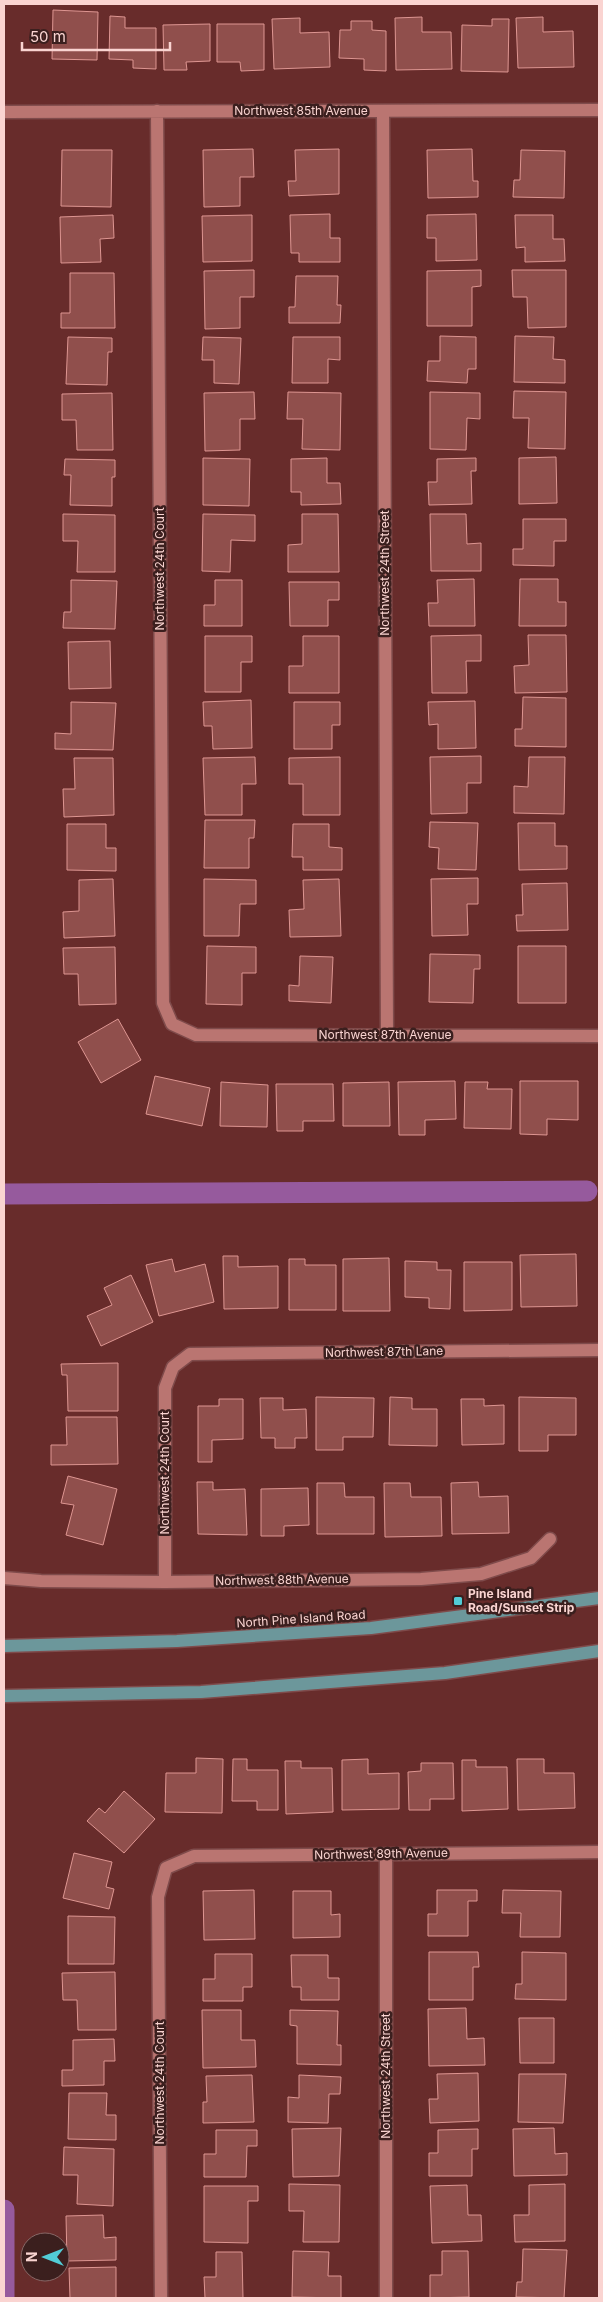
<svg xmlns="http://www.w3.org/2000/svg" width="603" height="2302" font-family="Inter,sans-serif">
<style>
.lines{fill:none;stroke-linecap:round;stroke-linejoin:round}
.canal{stroke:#965a9d;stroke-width:21}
.building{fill:#904f4c;stroke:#de9692}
.minor-casing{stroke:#7f4b4b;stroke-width:15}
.major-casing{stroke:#7f4b4b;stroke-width:15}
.minor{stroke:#ba7571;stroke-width:12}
.major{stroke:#6c979b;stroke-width:12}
.poi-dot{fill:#52ccd6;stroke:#3b1f1e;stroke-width:2}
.labels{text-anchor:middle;stroke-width:5;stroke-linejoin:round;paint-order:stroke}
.street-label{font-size:12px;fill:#fad4d1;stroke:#3b1f1e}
.poi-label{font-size:12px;font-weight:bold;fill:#fad4d1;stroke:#3b1f1e;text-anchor:start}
</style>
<rect width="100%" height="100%" fill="#682c2b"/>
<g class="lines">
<path class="canal" d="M4,1194L587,1191
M4,2210V2298"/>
</g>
<path class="building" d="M53,10L98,12L97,60L52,59Z
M110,16L125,17V28H156V69L133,68V60L109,59Z
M422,17V32H451L452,69L396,70L395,18Z
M543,17V32L573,31L574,67L518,68L516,18Z
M300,18V33L329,32L330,67L274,69L272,19Z
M492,19H509L508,72L461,71L462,25L492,26Z
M351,21H372V30L386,31V71L364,70V59L339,58L340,30H351Z
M210,24V61L186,62L187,70H164L163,25Z
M217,24H264V70L241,71L240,62H217Z
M253,149L254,177H240V206L204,207L203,150Z
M339,149V194L289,196L288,181H296L295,150Z
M472,149L473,181H478V197L428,198L427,150Z
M62,150H112L111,207L61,206Z
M521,150L565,151L564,198L513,197L514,180H520Z
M330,214V238H340V262H299V253H291L290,215Z
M476,214L477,260L436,261V238H427V215Z
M113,215L114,238L100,239L101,262L61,263L60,217Z
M252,215V261L203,262L202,216Z
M515,215H553V239H564L565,261L525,262V247L516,248Z
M254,270V297H240V328L205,329L204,271Z
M481,270V286L472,287V326H427V271Z
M512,270H566V327L528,328L527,297H513Z
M70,273H114L115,328H61V313H70Z
M296,276H338L337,305H341L340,323H289V307H295Z
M440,336L476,337V369H468L467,383L427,381L428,361H440Z
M515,336L554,337L553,359L565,360V383L514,382Z
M68,337L112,338V352H108L107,385L66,384Z
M203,337L241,338L239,384L214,383V360H202Z
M293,337H340V360L328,359V383H292Z
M514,391L566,392L565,449L528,448L529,418H513Z
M254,392L255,419H240V450L205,451L204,393Z
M288,392L341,393L340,450L302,449L303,419H287Z
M430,392L480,393V419L467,418L466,450L430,449Z
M112,393L113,450H77L76,420H62V394Z
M556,457L557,503L519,504V458Z
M203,458L250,459L249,506L203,505Z
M327,458V483H340L341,504L301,505V492H291V459Z
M476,458V471H471L472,504L429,505L428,482H437V459Z
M65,459L115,460V477H112V506L70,505L71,475H64Z
M63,514L115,515V572H77L78,541H63Z
M203,514L255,515V541L231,540L230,572L202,571Z
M302,514H338L339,572H288V545L302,544Z
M430,514H466L467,544L481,543V571H431Z
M523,519H566V541H554V566L513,565V549H523Z
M474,579L475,626H429L428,603H438L437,580Z
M520,579H558V602H566V626H519Z
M71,580L117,581L115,629L63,628L64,612H71Z
M215,580H242V626H204V605H215Z
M289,582H339V600H328V626H290Z
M481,635V661H466L467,693H432L431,636Z
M528,635H566L567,692L515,693L514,666L529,665Z
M205,636H252V662H241V692H205Z
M303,636H339V693H289V666H303Z
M110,641L111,688L69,689L68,642Z
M523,697L566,698V747L515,746V729H522Z
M251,700L252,748L213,749L212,726H204L203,702Z
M475,701L476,748L438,749V724L429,725L428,702Z
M71,702L116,703L113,750L55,749V733L71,734Z
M294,702H340V725H332V749H294Z
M481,756V783H467V813L431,814L430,757Z
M255,757L256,784H242V815H205L203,758Z
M340,757V815H303V784H289V758Z
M529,757H565L564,814L514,813V786L528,787Z
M74,758H113L114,815L64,817L63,789H75Z
M205,820H255L254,838H249V868H204Z
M430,822L478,823L476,870L438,869L439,848L429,847Z
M518,823H555V846H567V869L519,870Z
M67,824H106V848H116V871L67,870Z
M293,824H329V847L342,848V870H303V857H292Z
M478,878V904H467L468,935L432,936L431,879Z
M113,879L115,936L64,938L63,912L79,911V880Z
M204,879L256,880V904H240L239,936H204Z
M339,879L341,936L290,937L289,910L304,909L303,880Z
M567,883L568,930L517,931L516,915H523L522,884Z
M207,946L256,947V973H242V1005L206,1004Z
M518,946H566V1003H518Z
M115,947L116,1004L79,1005L78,974H64L63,948Z
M430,954L480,955V969H474L473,1003L429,1002Z
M300,956L333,957L331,1003L289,1001V985L299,986Z
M118,1019L141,1060L101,1083L78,1042Z
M155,1076L210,1088L202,1126L146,1114Z
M455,1081L456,1119L425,1120V1135H399L398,1082Z
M520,1081H578V1120L547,1119V1135L520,1134Z
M221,1082L268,1085L267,1127L220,1126Z
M389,1082L390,1126H343V1083Z
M465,1082H488L487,1089H512L511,1129L464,1128Z
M276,1084H333L334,1121H303V1131H277Z
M576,1254L577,1306L521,1307L520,1255Z
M223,1256H238V1267L278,1266V1308L224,1309Z
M389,1258L390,1311H343V1259Z
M172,1259L175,1272L205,1264L214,1302L159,1316L146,1265Z
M289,1259H305V1265H336V1310H289Z
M405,1261L437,1262V1270H451L450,1309L429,1308V1298L405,1297Z
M464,1262H512V1310L464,1311Z
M131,1275L153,1322L101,1346L87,1316L112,1305L104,1288Z
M118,1363V1411H68L67,1375H62L61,1364Z
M316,1397L374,1398L373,1437H343V1450H316Z
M390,1397L412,1398V1409H437V1446L389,1445Z
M519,1397L576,1398V1435H548V1451H519Z
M260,1398H283V1410L306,1409L307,1438H295V1448H275V1438H261Z
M219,1399H243V1439L212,1440V1462H198V1406H219Z
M461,1399H484V1406L504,1405V1444L462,1445Z
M66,1417H117L118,1464L51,1465V1445H67Z
M68,1476L117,1489L103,1545L66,1535L74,1505L61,1503Z
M197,1482H213V1490L245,1489L247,1535L198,1534Z
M478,1482L479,1497L508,1496L509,1533L452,1534L451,1483Z
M317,1483H344L345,1497H374V1534H317Z
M384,1483H410L411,1497H441L442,1536L385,1537Z
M308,1488L309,1525L284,1526V1536H261V1489Z
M196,1758L223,1759L222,1813L165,1812L166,1773H196Z
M233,1759H247V1770H278V1810H257V1801H232Z
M368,1759V1774L399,1773V1809L342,1810V1760Z
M517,1759H544V1773H574L575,1808L518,1810Z
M462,1760H476V1767H507L508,1809L462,1811Z
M285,1761H301V1768H332L333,1812L286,1814Z
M421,1763H453L454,1799H430V1810H409L408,1772L421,1771Z
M124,1791L155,1819L124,1853L87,1821L99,1808L105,1813Z
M74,1853L112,1862L106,1887L114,1889L109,1909L63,1898Z
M254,1890L255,1939L204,1940L203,1891Z
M437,1890H477V1901H468V1936H428V1914H437Z
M503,1890L561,1891L560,1937H520L521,1913H502Z
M293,1891H331V1915L340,1914V1937L293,1938Z
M68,1916L115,1917L114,1964H68Z
M429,1952H478L479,1967H473V2000H429Z
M522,1952L566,1953V2000L515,1999L516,1984H522Z
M215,1954H252V1987H243V2001H203V1979H215Z
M291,1955H328V1978H339V2000H301V1987H292Z
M115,1972L116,2030H78L77,2000H63L62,1973Z
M466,2008L467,2039L484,2038L485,2065L429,2066L428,2009Z
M202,2010H241V2040H255L256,2067L203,2068Z
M290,2010L338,2011L337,2045H341V2065L297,2064V2026L290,2025Z
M519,2018H554V2063H520Z
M114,2039L115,2061H104V2085L62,2086V2070H73V2040Z
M478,2073L479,2121L430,2123L429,2099H438L437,2074Z
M519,2074H566L563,2123L518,2122Z
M252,2075L254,2122L203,2123V2102H207L206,2076Z
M299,2075L341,2077L340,2094H329L328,2123L288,2122V2097L299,2098Z
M69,2093H107L106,2115H116V2140L68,2139Z
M341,2128L339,2176L293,2177L292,2129Z
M554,2128L555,2154L567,2153V2175L514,2176L513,2129Z
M478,2129V2149H472V2176H429V2153H438V2130Z
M216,2130H257V2146H247L246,2177H204V2154H216Z
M64,2147L114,2149L113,2206L77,2204L78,2175H63Z
M289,2184L340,2185L339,2242H303L304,2211H289Z
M565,2184V2241L515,2242L514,2215H529V2185Z
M467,2185L468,2215H481L482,2241L432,2243L430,2186Z
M204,2186H258V2201H248V2243L204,2242Z
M103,2215L104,2238L116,2237V2260L67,2261L66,2216Z
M523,2249L567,2250L564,2298L516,2297L517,2282H522Z
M293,2251L329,2252L328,2276H341V2298L292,2297Z
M442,2251H468L469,2297L430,2298V2275H442Z
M216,2252H242L243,2298H205L204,2277H216Z
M116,2267V2298H70L69,2268Z"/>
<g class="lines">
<defs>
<path id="minor" d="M157,111L163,1003L172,1024L196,1035L599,1036
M383,111L387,1035
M4,112L599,110
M4,1578L41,1581L165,1582L421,1579L481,1574L531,1558L550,1539
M165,1582V1388L173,1367L190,1354L599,1350
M386,1854V2298
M161,2298L158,1897L166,1868L194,1856L599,1852"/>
<path id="major" d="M4,1646L177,1641L371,1628L599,1598
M4,1696L201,1692L445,1673L599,1651"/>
</defs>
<use href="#minor" class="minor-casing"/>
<use href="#major" class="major-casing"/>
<use href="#minor" class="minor"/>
<use href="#major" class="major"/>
</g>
<rect class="poi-dot" x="453" y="1596" width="10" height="10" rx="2.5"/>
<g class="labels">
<g class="street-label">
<text x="301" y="115">Northwest 85th Avenue</text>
<text transform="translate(160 569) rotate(-90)" y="4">Northwest 24th Court</text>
<text transform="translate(385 573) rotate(-90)" y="4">Northwest 24th Street</text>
<text x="385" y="1039">Northwest 87th Avenue</text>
<text transform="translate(384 1352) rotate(-1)" y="4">Northwest 87th Lane</text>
<text transform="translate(165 1473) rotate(-90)" y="4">Northwest 24th Court</text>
<text transform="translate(282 1580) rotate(-1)" y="4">Northwest 88th Avenue</text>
<text transform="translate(301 1619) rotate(-4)" y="4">North Pine Island Road</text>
<text transform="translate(381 1854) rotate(-1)" y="4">Northwest 89th Avenue</text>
<text transform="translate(386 2076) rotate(-90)" y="4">Northwest 24th Street</text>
<text transform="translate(160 2083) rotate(-90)" y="4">Northwest 24th Court</text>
</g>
<g class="poi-label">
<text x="468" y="1598">Pine Island<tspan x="468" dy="14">Road/Sunset Strip</tspan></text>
</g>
</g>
<rect width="603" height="2302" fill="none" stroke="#fad4d1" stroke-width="10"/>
<g transform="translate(45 2257) rotate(270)"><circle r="24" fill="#3b1f1e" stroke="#876766"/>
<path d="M0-4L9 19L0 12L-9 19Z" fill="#52ccd6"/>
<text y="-8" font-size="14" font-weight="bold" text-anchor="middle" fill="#fad4d1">N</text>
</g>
<path d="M22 42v8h148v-8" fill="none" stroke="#fad4d1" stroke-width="2.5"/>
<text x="30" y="42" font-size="15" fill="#fad4d1" stroke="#3b1f1e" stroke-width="4" paint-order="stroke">50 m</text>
</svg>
